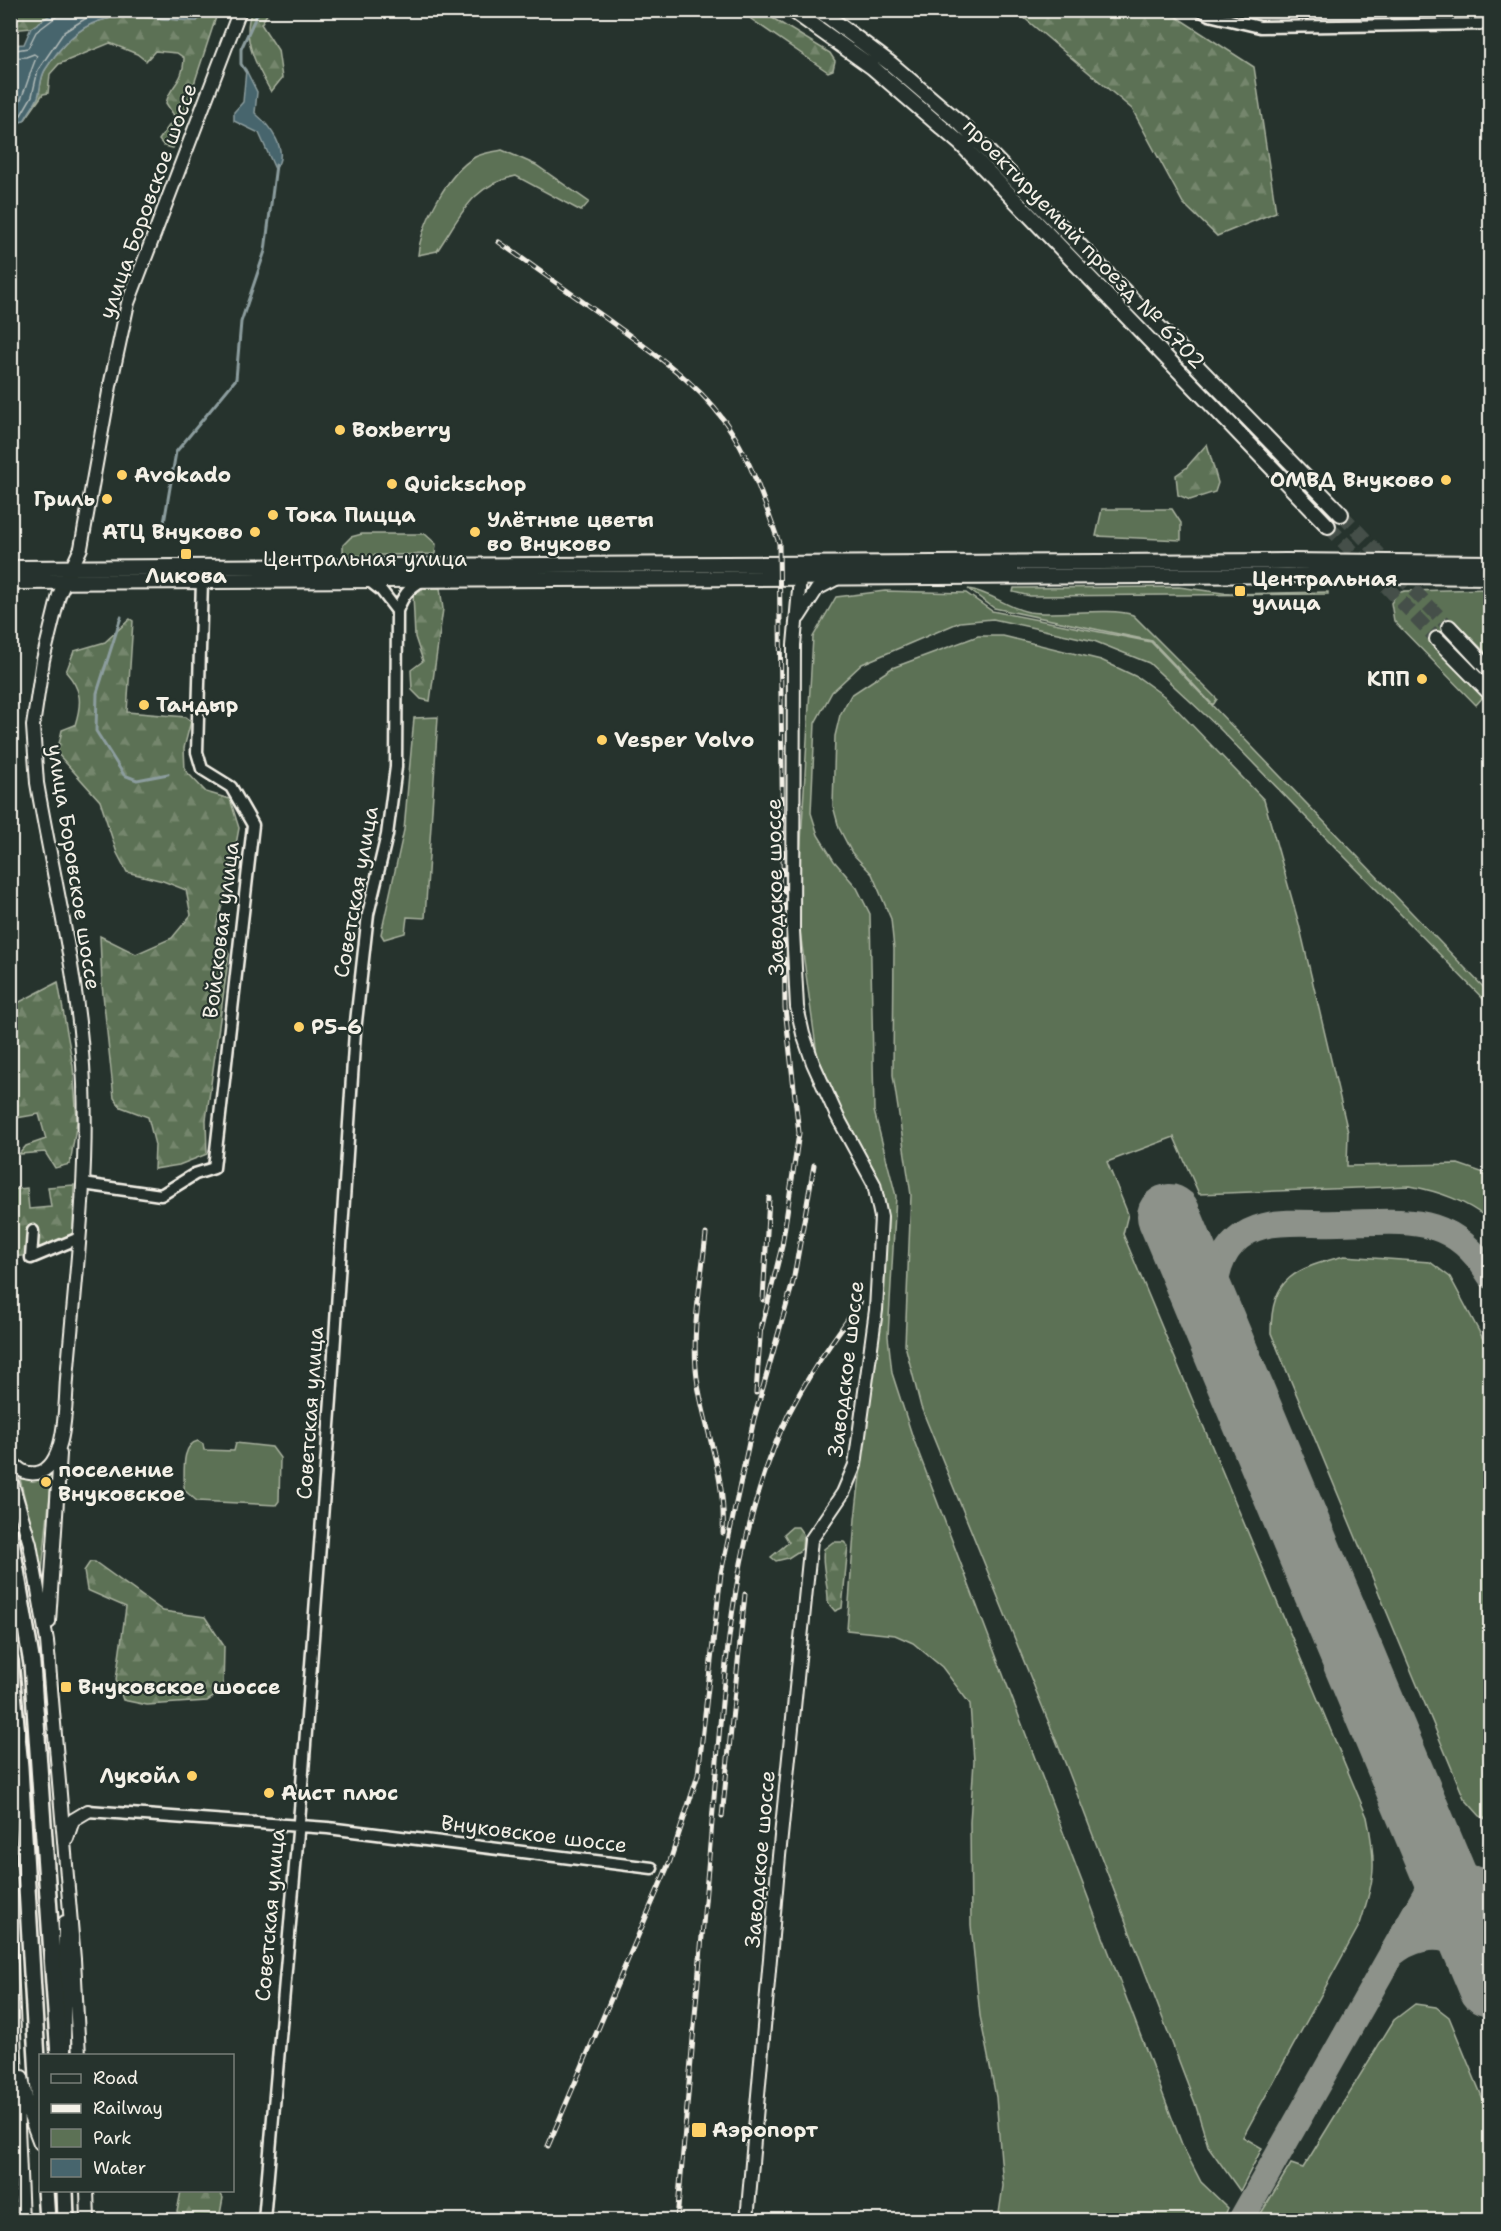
<svg xmlns="http://www.w3.org/2000/svg" width="1501" height="2231" font-family="'Shantell Sans',sans-serif">
<style>
.green{fill:#5c7155;stroke:#a8b19e;stroke-width:1.5}
.forest{fill:url(#forest-firs);stroke:#a8b19e;stroke-width:1.5}
.water{fill:#47656d;stroke:#8c9d9e;stroke-width:1.5}
.lines{fill:none;stroke-linecap:round;stroke-linejoin:round}
.shore{stroke:#afb9b7;stroke-width:1.5}
.stream{stroke:#8c9d9e;stroke-width:3}
.taxiway{stroke:#8d928a;stroke-width:26}
.runway{stroke:#8d928a;stroke-width:64}
.secondary-tunnel{stroke:#455049;stroke-width:14;stroke-dasharray:14 7;stroke-linecap:butt}
.minor-casing{stroke:#f4f1e8;stroke-width:15}
.tertiary-casing{stroke:#f4f1e8;stroke-width:16}
.secondary-casing{stroke:#f4f1e8;stroke-width:18}
.primary-casing{stroke:#f4f1e8;stroke-width:20}
.minor{stroke:#26332d;stroke-width:10}
.tertiary{stroke:#26332d;stroke-width:12}
.secondary{stroke:#26332d;stroke-width:14}
.primary{stroke:#26332d;stroke-width:15}
.rail-casing{stroke:#f4f1e8;stroke-width:5}
.rail{stroke:#26332d;stroke-width:3;stroke-dasharray:9;stroke-linecap:butt}
.poi-dot{fill:#ffd166;stroke:#26332d;stroke-width:2}
.labels{text-anchor:middle;stroke-width:4.5;stroke-linejoin:round;paint-order:stroke}
.street-label{font-size:21px;fill:#f4f1e8;stroke:#26332d}
.poi-label{font-size:21px;font-weight:bold;fill:#f4f1e8;stroke:#26332d;text-anchor:start}
</style>
<defs>
<pattern id="forest-firs" width="22" height="20" patternUnits="userSpaceOnUse" patternTransform="scale(1.5)"><rect width="22" height="20" fill="#5c7155"/><path d="M5 1l3.5 6h-7zM16 11l3.5 6h-7z" fill="#74866d"/></pattern>
</defs>
<rect width="100%" height="100%" fill="#26332d"/>
<filter id="ink" filterUnits="userSpaceOnUse"><feTurbulence type="fractalNoise" baseFrequency=".0167" numOctaves="2"/><feDisplacementMap in="SourceGraphic" scale="12" xChannelSelector="R" yChannelSelector="G"/><feConvolveMatrix kernelMatrix="1 2 1 2 8 2 1 2 1" color-interpolation-filters="sRGB"/></filter>
<g filter="url(#ink)">
<path class="green" d="M502,150L536,165L589,202L581,211L516,176C471,185 461,216 437,251L418,255C421,225 447,173 475,157C482,153 493,152 502,150Z
M1102,509H1172L1181,523V540L1096,536Z
M362,534H425L436,544L435,554L343,556V545L351,537Z
M1179,587L1230,594L1328,592V594L1030,596L1013,592L1014,588Z
M968,589C991,592 1007,608 1029,612C1059,616 1109,607 1133,615L1217,699L1213,705L1152,641L994,608Z
M1490,589V657L1455,622L1433,643L1484,696L1476,705L1394,621L1391,603L1397,593L1405,591Z
M885,591L966,593L992,611L1151,642L1490,994V1006L1218,727L1149,663L1094,641L993,619L960,622L862,664L832,692L815,723L811,813L818,835L834,861L857,888L870,914L874,1111L896,1196L888,1336L892,1373L913,1438L1183,2147L1201,2182L1228,2208L1223,2220H998L1003,2186L996,2097L980,2016L971,1925L970,1822L974,1761L970,1704L942,1667L913,1643L895,1635L847,1630L855,1519L879,1313L884,1208L817,1054L799,924V876L813,637L836,597Z
M978,636H1003L1101,660L1139,678L1164,696L1264,800L1299,924L1348,1132L1347,1166L1458,1164L1490,1175V1220C1465,1201 1442,1192 1410,1186L1199,1194L1174,1137L1107,1162L1128,1214L1123,1234L1367,1817C1377,1865 1375,1878 1360,1924L1243,2137L1262,2148L1240,2191L1208,2146L1195,2103L1068,1770L921,1407L905,1345L911,1195L893,1075L894,949L891,919L872,874L852,853L839,828L833,806L835,736L840,715L851,695L892,668Z
M438,717L425,918L407,917L405,933L384,939L381,934L404,830L414,718Z
M1344,1256L1430,1262L1450,1277L1490,1352V1821L1480,1816L1464,1798L1271,1333C1271,1276 1296,1269 1344,1256Z
M198,1441L203,1444L204,1450L234,1451L236,1443L272,1447L280,1458L279,1501L276,1505L197,1501L184,1490C185,1474 180,1445 198,1441Z
M52,1475L42,1571L20,1479L36,1480Z
M1415,2004L1436,2007L1449,2017L1490,2116V2220H1265L1260,2215L1291,2164L1303,2168L1394,2020Z"/>
<path class="forest" d="M11,11L13,10L57,11L31,28L11,30Z
M204,11H218L173,148L164,146L159,140L175,117L166,103C171,83 183,85 184,58L177,53L155,51L146,61L137,54L110,43L59,64L50,74L48,93L43,94L24,121C28,113 35,105 38,97C41,88 40,78 45,70C89,0 125,18 197,21Z
M252,11H269L261,24L278,50L282,78L271,92C258,69 240,37 252,11Z
M746,11H761L830,53L835,61L833,70L828,72L751,19Z
M1016,11H1173L1175,16L1254,67L1276,212L1217,236L1183,203L1132,109Z
M1207,444L1218,483L1215,492L1190,500L1178,495L1176,475L1186,468Z
M426,588H440L443,609L430,701L421,699L412,690L411,670L423,661L415,637L413,594Z
M130,619L133,621L127,712L186,717L191,721L184,748L185,770L206,792L230,799L239,828L231,872L216,927L229,954L206,1120L207,1154L179,1165L154,1169L155,1145L148,1117L121,1107L114,1098L102,985L100,936L136,954L172,938L191,915L186,890L163,881L127,872L117,853L100,801L57,753L62,730L75,725C82,703 82,690 66,672L74,651L105,642Z
M58,982L73,1066L77,1121L70,1164L55,1168L45,1152L19,1154L26,1146L46,1139L39,1114L16,1118L17,1095L10,1090V1007Z
M74,1185L73,1238C56,1244 28,1261 11,1255L10,1190L27,1188L29,1209L51,1207L48,1187Z
M792,1527H798L803,1534L802,1549L788,1558L776,1561L771,1557L789,1542L784,1534Z
M833,1542H844L848,1546L842,1608L835,1611L828,1603C829,1585 820,1562 824,1549Z
M90,1562H95L163,1611L205,1617L224,1646L223,1691L207,1701L147,1705L123,1700L116,1680L126,1607L87,1590L84,1571Z
M181,2191H219L223,2198L220,2214L199,2217L177,2212Z"/>
<path class="water" d="M56,11V10L204,11L197,21C125,18 89,0 45,70C40,78 41,88 38,97C35,105 28,113 24,121L11,124V45L24,44L31,28Z
M246,70L257,92L255,113C270,126 290,151 275,169L259,133L234,121V112L243,102Z"/>
<g class="lines">
<path class="shore" d="M10,51L28,48L36,32L56,17L58,10
M10,58L26,57L34,54L37,56C29,73 26,92 16,109L10,110
M10,118L21,115L32,96L38,70L64,32L96,12L106,10"/>
<path class="stream" d="M246,72L241,64V49L259,10
M164,523L176,452L236,379L241,322L265,251L276,165
M121,617L97,693L96,731L124,775L137,780L168,774"/>
<path class="taxiway" d="M1217,1327C1211,1286 1216,1238 1264,1226C1287,1220 1314,1224 1338,1223C1404,1222 1452,1211 1490,1276
M1436,1853L1426,1893L1391,1955C1409,1940 1435,1931 1458,1944C1467,1949 1475,1960 1483,1967
M1436,1853C1450,1869 1468,1881 1490,1881
M1483,1967C1475,1940 1473,1918 1490,1894
M1241,2220L1391,1955C1419,1926 1456,1909 1490,1890"/>
<path class="runway" d="M1169,1216L1490,1985"/>
<path class="secondary-tunnel" d="M1341,514L1449,627
M1328,526L1437,639"/>
<defs>
<path id="minor" d="M1200,10L1209,15L1260,27L1490,24
M368,580L381,590L397,611
M83,1184L161,1195L195,1174L214,1168L253,825L231,787L202,769L197,752L202,581
M33,1231L31,1258L79,1238
M88,1811L328,1828L652,1868
M264,2220L301,1798L331,1399L355,1031L368,914L387,835L396,767L397,611C403,596 408,588 423,580"/>
<path id="tertiary" d="M799,617L817,589L838,578
M10,1460C18,1469 25,1475 37,1473C67,1467 65,1404 67,1379C75,1281 88,1183 84,1084C80,983 54,882 37,783L33,726L43,660L59,595L81,548L110,386L128,303L240,10
M10,1476L30,1544L47,1641L74,1959L79,2056
M49,1622L60,1454
M67,1838L73,1820L88,1811
M10,1940L22,2220
M64,2056L65,1922
M22,2077L29,2114L40,2143
M87,2190L88,2220
M747,2220L779,1856L811,1540L843,1493L855,1465L876,1310L881,1217L874,1184L837,1116L813,1063L803,1034L797,1007L793,930L794,645L800,578L802,570L808,564"/>
<path id="secondary" d="M792,10L872,67L961,144L1328,526
M819,10L891,64L961,124L1341,514
M10,568L1286,561L1490,563
M10,582L1315,575L1490,577
M1449,627L1490,671
M1437,639L1490,693"/>
<path id="primary" d="M10,1535L32,1664L59,2056
M10,1661L20,1767L40,2111
M45,2190L47,2220
M65,2190L66,2220"/>
</defs>
<use href="#minor" class="minor-casing"/>
<use href="#tertiary" class="tertiary-casing"/>
<use href="#secondary" class="secondary-casing"/>
<use href="#primary" class="primary-casing"/>
<use href="#minor" class="minor"/>
<use href="#tertiary" class="tertiary"/>
<use href="#secondary" class="secondary"/>
<use href="#primary" class="primary"/>
<defs>
<path id="rail" d="M499,242C535,268 571,293 607,319C653,353 705,386 735,437C754,469 766,507 779,543L785,1008L799,1133L782,1246L761,1330
M706,1234C701,1283 690,1335 698,1385C707,1437 726,1478 723,1533
M763,1300L769,1198
M756,1393L761,1324
M722,1817L745,1594
M548,2146L670,1861L698,1775L721,1573L754,1419L793,1282L814,1165
M677,2220C688,2095 699,1970 710,1845C722,1713 725,1575 773,1450C793,1396 826,1349 860,1303"/>
</defs>
<use href="#rail" class="rail-casing"/>
<use href="#rail" class="rail"/>
</g>
</g>
<g class="poi-dot">
<circle cx="340" cy="430" r="6"/>
<circle cx="122" cy="475" r="6"/>
<circle cx="1446" cy="480" r="6"/>
<circle cx="392" cy="484" r="6"/>
<circle cx="107" cy="499" r="6"/>
<circle cx="273" cy="515" r="6"/>
<circle cx="255" cy="532" r="6"/>
<circle cx="475" cy="532" r="6"/>
<rect x="180" y="548" width="12" height="12" rx="3"/>
<rect x="1234" y="585" width="12" height="12" rx="3"/>
<circle cx="1422" cy="679" r="6"/>
<circle cx="144" cy="705" r="6"/>
<circle cx="602" cy="740" r="6"/>
<circle cx="299" cy="1027" r="6"/>
<circle cx="46" cy="1482" r="6"/>
<rect x="60" y="1681" width="12" height="12" rx="3"/>
<circle cx="192" cy="1776" r="6"/>
<circle cx="269" cy="1793" r="6"/>
<rect x="691" y="2122" width="16" height="16" rx="3"/>
</g>
<g class="labels">
<g class="street-label">
<text transform="translate(148 201) rotate(-70)" y="7">улица Боровское шоссе</text>
<text transform="translate(1084 244) rotate(46)" y="7">проектируемый проезд № 6702</text>
<text x="365" y="566">Центральная улица</text>
<text transform="translate(74 867) rotate(81)" y="7">улица Боровское шоссе</text>
<text transform="translate(775 887) rotate(-91)" y="7">Заводское шоссе</text>
<text transform="translate(356 892) rotate(-80)" y="7">Советская улица</text>
<text transform="translate(221 930) rotate(-83)" y="7">Войсковая улица</text>
<text transform="translate(846 1369) rotate(-83)" y="7">Заводское шоссе</text>
<text transform="translate(310 1413) rotate(-86)" y="7">Советская улица</text>
<text transform="translate(534 1834) rotate(7)" y="7">Внуковское шоссе</text>
<text transform="translate(760 1859) rotate(-85)" y="7">Заводское шоссе</text>
<text transform="translate(270 1915) rotate(-85)" y="7">Советская улица</text>
</g>
<g class="poi-label">
<text x="352" y="437">Boxberry</text>
<text x="134" y="482">Avokado</text>
<text x="1434" y="487" text-anchor="end">ОМВД Внуково</text>
<text x="404" y="491">Quickschop</text>
<text x="95" y="506" text-anchor="end">Гриль</text>
<text x="285" y="522">Тока Пицца</text>
<text x="487" y="527">Улётные цветы<tspan x="487" dy="24">во Внуково</tspan></text>
<text x="243" y="539" text-anchor="end">АТЦ Внуково</text>
<text x="186" y="583" text-anchor="middle">Ликова</text>
<text x="1252" y="586">Центральная<tspan x="1252" dy="24">улица</tspan></text>
<text x="1410" y="686" text-anchor="end">КПП</text>
<text x="156" y="712">Тандыр</text>
<text x="614" y="747">Vesper Volvo</text>
<text x="311" y="1034">Р5-6</text>
<text x="58" y="1477">поселение<tspan x="58" dy="24">Внуковское</tspan></text>
<text x="78" y="1694">Внуковское шоссе</text>
<text x="180" y="1783" text-anchor="end">Лукойл</text>
<text x="281" y="1800">Аист плюс</text>
<text x="712" y="2137">Аэропорт</text>
</g>
</g>
<rect width="1501" height="2231" fill="none" stroke="#26332d" stroke-width="36"/>
<rect x="18" y="18" width="1465" height="2195" fill="none" stroke="#f4f1e8" stroke-width="2" filter="url(#ink)"/>
<rect x="39" y="2054" width="195" height="138" fill="#26332d" stroke="#787f78" stroke-width="1.5"/>
<rect x="51" y="2074" width="30" height="9" fill="#26332d" stroke="#787f78" stroke-width="1.5"/>
<text x="93" y="2084" font-size="18" fill="#f4f1e8">Road</text>
<rect x="51" y="2104" width="30" height="9" fill="#f4f1e8" stroke="#787f78" stroke-width="1.5"/>
<text x="93" y="2114" font-size="18" fill="#f4f1e8">Railway</text>
<rect x="51" y="2129" width="30" height="18" fill="#5c7155" stroke="#787f78" stroke-width="1.5"/>
<text x="93" y="2144" font-size="18" fill="#f4f1e8">Park</text>
<rect x="51" y="2159" width="30" height="18" fill="#47656d" stroke="#787f78" stroke-width="1.5"/>
<text x="93" y="2174" font-size="18" fill="#f4f1e8">Water</text>
</svg>
